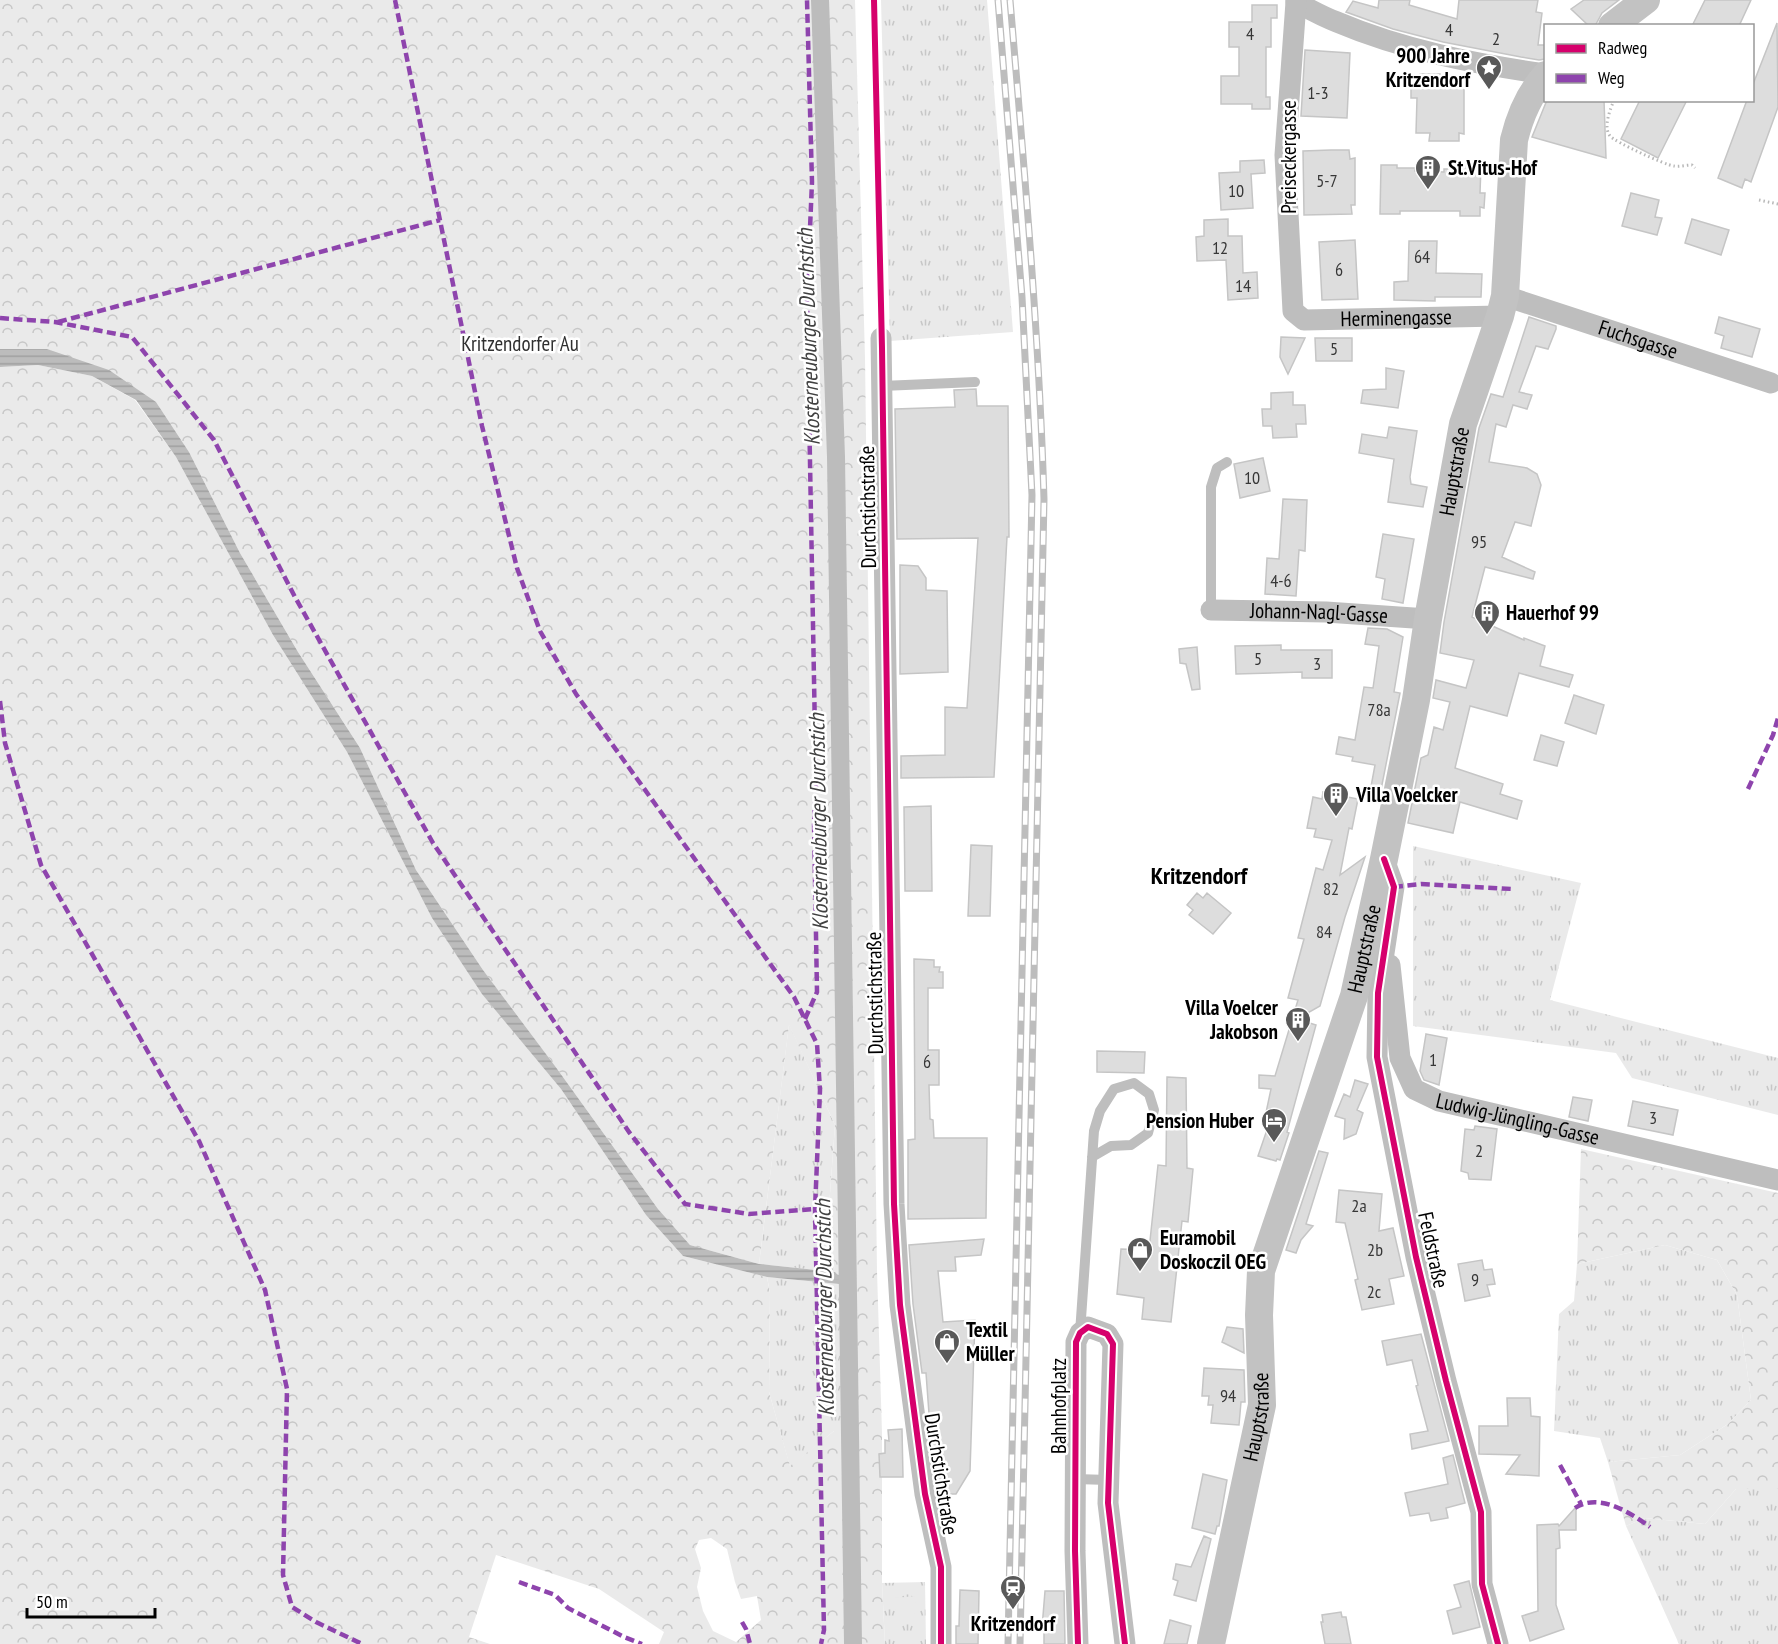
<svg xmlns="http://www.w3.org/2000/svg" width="1778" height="1644" font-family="'PT Sans Narrow',sans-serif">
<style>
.grass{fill:url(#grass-tufts)}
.forest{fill:url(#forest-crowns);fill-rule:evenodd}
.pitch{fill:#eaeaea}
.water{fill:url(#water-rules)}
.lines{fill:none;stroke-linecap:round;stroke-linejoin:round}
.stream{stroke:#bcbcbc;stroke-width:5}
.canal{stroke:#bcbcbc;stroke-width:18}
.building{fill:#ddd;stroke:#c5c5c5;stroke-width:1.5}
.path{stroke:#b8b8b8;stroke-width:3;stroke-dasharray:1.5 3;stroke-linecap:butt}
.service{stroke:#bebebe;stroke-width:10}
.minor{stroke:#bebebe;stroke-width:21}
.secondary{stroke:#c2c2c2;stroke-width:28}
.rail-casing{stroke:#bdbdbd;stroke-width:7}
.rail{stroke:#fff;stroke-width:4.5;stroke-dasharray:14;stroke-linecap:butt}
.quiet{stroke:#8e44ad;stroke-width:4.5;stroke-dasharray:9 4.5;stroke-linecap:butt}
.cycleway-casing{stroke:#fff;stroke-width:10}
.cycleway{stroke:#d6006c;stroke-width:6}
.labels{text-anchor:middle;stroke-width:5;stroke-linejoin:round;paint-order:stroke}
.number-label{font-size:18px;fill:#373737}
.poi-label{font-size:21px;font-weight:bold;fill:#000;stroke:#fff;text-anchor:start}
.street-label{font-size:21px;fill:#000;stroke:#fff}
.park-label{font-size:21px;fill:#303030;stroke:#fff}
.water-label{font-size:22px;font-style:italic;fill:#414141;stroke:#fff}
.quarter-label{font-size:24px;font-weight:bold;fill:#000;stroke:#fff}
</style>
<defs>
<pattern id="grass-tufts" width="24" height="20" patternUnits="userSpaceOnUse" patternTransform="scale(1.5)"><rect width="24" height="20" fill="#eaeaea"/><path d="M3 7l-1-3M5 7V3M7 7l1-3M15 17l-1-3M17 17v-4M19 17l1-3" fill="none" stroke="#c7c7c7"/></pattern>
<pattern id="forest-crowns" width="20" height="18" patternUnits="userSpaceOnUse" patternTransform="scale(1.5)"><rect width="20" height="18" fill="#eaeaea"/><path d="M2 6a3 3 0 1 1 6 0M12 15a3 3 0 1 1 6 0" fill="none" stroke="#c7c7c7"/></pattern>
<pattern id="water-rules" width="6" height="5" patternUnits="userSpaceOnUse" patternTransform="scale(1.5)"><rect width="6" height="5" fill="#bcbcbc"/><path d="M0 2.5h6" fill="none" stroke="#a0a0a0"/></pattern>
</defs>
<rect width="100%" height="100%" fill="#fff"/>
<path class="grass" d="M881,0H987L1013,332L890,341Z
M1413,846L1581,883L1550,1000L1778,1058V1115L1632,1078L1616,1053L1413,1026Z
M789,1024L835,1125L828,1221L835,1272L759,1264Z
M1665,1245L1717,1260L1737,1295L1751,1400L1728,1424L1680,1455L1608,1462L1600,1438L1554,1431L1559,1314L1574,1301L1577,1264Z
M767,1277L839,1284L847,1431H834L790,1467L769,1392L770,1293Z
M1736,1489H1778V1644H1679L1626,1526L1645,1518L1705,1524Z
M925,1582L926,1644H885L882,1583Z"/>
<path class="forest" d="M0,0H855L865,358L877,1271L882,1433V1583L885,1644H659L664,1632L599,1589L496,1555L469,1637L490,1644H0V367L38,365L92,376L135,400L176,457L273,635L347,752L432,918L482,993L561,1089L646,1215L683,1256L767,1277L770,1293L769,1392L790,1466L834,1431H847L839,1284L841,1278L835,1272L828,1221L835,1125L789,1025L759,1264L690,1245L658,1209L555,1066L483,970L416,870L360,748L298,652L240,553L189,452L156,402L47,349H0ZM711,1538L727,1549L735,1582L741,1599L757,1596L761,1620L736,1642L713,1631L703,1611L697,1587L701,1568L695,1549L699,1540Z
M1581,1149L1778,1193V1489H1736L1705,1524L1645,1518L1626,1526L1608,1462L1680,1455L1728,1424L1751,1400L1737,1295L1717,1260L1665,1245L1577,1264Z"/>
<path class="pitch" d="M916,1596L914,1618L896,1619L894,1598Z"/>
<path class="water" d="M0,349H47L109,370L156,402L189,452L240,553L298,652L360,748L416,870L483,970L555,1066L658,1209L690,1245L759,1264L835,1272L841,1278L839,1284L767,1277L683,1256L646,1215L561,1089L482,994L432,918L347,752L273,635L176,457L136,400L92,376L38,365L0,367Z"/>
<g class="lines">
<path class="stream" d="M833,1277L848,1278"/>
<path class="canal" d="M820,0L836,457L853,1644"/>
</g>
<path class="building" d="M1379,0H1410L1409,5L1457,19L1459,0H1538L1536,12L1542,13L1538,45H1545V59L1539,60L1521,57L1443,42L1393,29L1346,12L1353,1L1378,8Z
M1584,0H1619L1602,13L1595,26H1589L1571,9Z
M1705,0H1751L1739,26H1692Z
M1252,5H1277V18H1271V47H1266V97H1270V109H1252V104H1221V76H1239V47H1229V22H1252Z
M1777,23L1778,107L1751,182L1745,179L1742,188L1718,178L1747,100H1752V87Z
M1305,50L1350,53L1347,118L1301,116Z
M1420,74H1440V78H1464V134L1459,133V141H1429L1430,133H1416L1417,98H1411V77L1419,78Z
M1547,100H1604L1606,158L1532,137Z
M1640,100H1687L1658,158L1621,139Z
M1331,150H1349L1350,159L1355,158V205H1351L1352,214L1304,215L1303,151Z
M1264,160L1265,173L1251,174L1253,208L1221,210L1219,173L1240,172V161Z
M1381,165H1397V168H1415V171L1444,172V169H1462V166H1481L1480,193H1485L1484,208L1480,207V216H1460V211H1400V214H1380Z
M1631,193L1659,200L1655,217L1662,218L1657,235L1622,226Z
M1228,219V236H1242L1243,273L1257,272L1258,298L1228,300L1226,260L1197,261L1196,237L1204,236V220Z
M1692,219L1729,230L1721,255L1685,243Z
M1355,240L1358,299L1322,300L1319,242Z
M1409,241H1437L1436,273L1482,274L1481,297H1435V301L1394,300V282L1408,281Z
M1529,317L1556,326V329L1548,349L1536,346L1519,392L1532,395L1527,409L1513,405L1506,427L1496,424L1489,462L1527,468L1537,474L1541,485L1531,526L1515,522L1502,557L1535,572L1533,579L1485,567L1472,617L1524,640V638L1545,646L1540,666L1573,675L1569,687L1519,673L1507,716L1470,706L1455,768L1503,784L1500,794L1522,801L1517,819L1460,802L1453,833L1408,823L1421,758L1428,755L1434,727L1443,730L1450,702L1433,698L1436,680L1466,688L1474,660L1440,653L1444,622L1479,428L1491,394L1503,397Z
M1719,317L1760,329L1752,357L1721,348L1724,336L1715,333Z
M1281,337L1305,338L1288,374L1280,357Z
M1315,338H1352V361H1316Z
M1386,368L1404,371L1398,408L1361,403L1363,390L1386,389Z
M976,389L977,406H1008L1009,537H1007L994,777L901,778V756L945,755V707L967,708L978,538L897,539L895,409L955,407L954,390Z
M1293,392V405H1305L1306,424H1296L1297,437L1273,438L1272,426H1263L1262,409H1271V393Z
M1389,427L1417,431L1410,477L1411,484L1427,487L1423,507L1388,502L1394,459L1359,453L1362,434L1387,438Z
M1263,458L1270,491L1240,498L1234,464Z
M1283,499L1307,500L1305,551L1299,550L1296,596L1265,594L1267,558L1279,559Z
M1383,534L1414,539L1403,603L1382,599L1385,579L1376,577Z
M900,565L918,566L926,578V590L947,591L948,672L900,674Z
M1368,628L1387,629L1403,637L1394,692L1400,693L1380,795L1370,792L1375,765L1352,761L1353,757L1336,754L1339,737L1355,740L1364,687L1373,688L1379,646L1365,644Z
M1281,645V650H1332V678H1302V672L1236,674L1235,646Z
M1197,647L1200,689L1192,690L1186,664L1180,663L1179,649Z
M1574,695L1604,705L1596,734L1565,723Z
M1541,735L1564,742L1557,766L1534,760Z
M1323,792L1358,799L1352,829L1349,828L1340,875L1365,857L1345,917L1320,1006L1297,1019L1316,1025L1287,1132L1289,1133L1280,1160L1277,1159L1276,1161L1258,1156L1269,1124L1264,1122L1271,1089L1259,1088V1075L1275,1076L1298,1000L1288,998L1304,939L1298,938L1316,868L1323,870L1332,840L1314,837L1316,829L1307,828L1313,797L1322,799Z
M931,806L932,891H905L904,807Z
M971,845L992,846L990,916H968Z
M1197,893L1203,898L1207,893L1231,913L1213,934L1189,915L1193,910L1187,905Z
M914,959L934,960V967H940L939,972H943V988H928V1050H939V1085H929L930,1119L933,1120L934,1138H987L986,1218L908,1219V1140L915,1139Z
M1426,1034L1447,1038L1439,1085L1424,1080L1420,1071Z
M1097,1051L1145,1052L1144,1073L1097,1072Z
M1167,1077L1186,1078L1187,1168L1193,1169L1188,1222L1182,1221L1171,1322L1142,1319L1144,1298L1117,1294L1121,1249L1149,1250L1158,1165L1166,1166Z
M1355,1080L1368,1084L1357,1110L1363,1113L1356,1134L1344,1139L1345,1119L1335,1116L1344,1094L1350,1097Z
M1573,1097L1592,1100L1588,1121L1569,1117Z
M1633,1101L1678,1110L1673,1135L1628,1126Z
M1475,1126L1497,1129L1491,1180L1469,1179L1468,1173L1461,1171L1465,1129L1474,1130Z
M1319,1151L1328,1153L1306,1224L1313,1226L1301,1240L1296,1253L1286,1250Z
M1339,1190L1382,1194L1379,1231L1393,1228L1404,1276L1389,1279L1394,1304L1362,1310L1355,1280L1358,1279L1345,1223L1336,1222Z
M984,1239L981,1255L955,1257L956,1271H938L943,1322L975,1320L970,1471L956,1494H938L931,1441L926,1373H922L913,1304L909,1245Z
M1482,1260L1484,1270L1492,1269L1495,1284L1487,1285L1490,1296L1465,1301L1458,1264Z
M1227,1327L1243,1329L1244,1353L1222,1342Z
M1421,1334L1449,1441L1412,1449L1410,1434L1428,1431L1416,1386L1418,1385L1412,1360L1387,1365L1382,1341Z
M1204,1368L1244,1370L1245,1402H1241L1239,1425L1211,1423L1213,1405H1208L1209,1396H1202Z
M1507,1398H1530L1531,1416L1540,1417L1539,1476L1506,1474L1520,1455L1479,1454V1426H1508Z
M902,1429L903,1477H880L879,1454L885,1453V1440L889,1441L888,1430Z
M1453,1455L1465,1503L1446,1508L1448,1518L1431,1521L1429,1513L1410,1516L1405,1493L1448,1484L1443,1458Z
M1203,1474L1227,1480L1219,1526H1217L1215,1534L1192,1528Z
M1576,1507V1530H1559L1560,1548L1556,1549V1605L1564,1629L1530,1641L1522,1616L1538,1611L1537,1525L1558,1524L1559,1526Z
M1204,1536L1211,1539L1196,1601L1174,1595L1178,1581L1173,1579L1176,1564L1191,1567Z
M1469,1581L1480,1627L1453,1634L1447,1611L1461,1607L1454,1585Z
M960,1590L979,1591L978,1644H956V1626H959Z
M1045,1591H1064L1065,1644H1044V1628H1042Z
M1341,1612L1342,1617H1346L1351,1644H1325L1321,1622H1323L1322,1615Z
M1170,1620L1191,1626L1187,1644H1164Z"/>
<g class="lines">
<path class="path" d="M1614,100C1610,110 1603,127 1610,136C1615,142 1665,165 1674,166C1679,167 1686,165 1692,165L1695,168
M1759,200L1778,204"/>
<path class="service" d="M882,386L975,382
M1211,610V487L1217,468L1227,462
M1080,1333L1094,1131L1100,1111L1114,1089L1134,1083L1149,1094L1154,1110L1148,1133L1131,1145L1111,1146L1092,1157
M1075,1479L1109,1480"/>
<g class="minor">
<path d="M1296,0V2C1309,9 1323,17 1337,22C1403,50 1475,64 1546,74"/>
<path id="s1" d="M1296,2L1285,155L1293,311L1304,320L1500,316"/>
<path id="s2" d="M1505,296L1771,383"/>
<path d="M881,338L894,1204L900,1305L925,1494L941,1567V1644"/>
<path id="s3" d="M1211,610L1326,612L1428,619"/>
<path d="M1384,859L1394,887L1378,993L1377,1057L1416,1257L1446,1381L1481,1512L1482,1584L1498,1644"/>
<path id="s4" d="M1390,965L1400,1058L1414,1089L1439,1101L1778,1180"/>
<path d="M1078,1644L1075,1551L1076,1342L1080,1333L1088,1327L1107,1334L1113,1344L1108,1503L1125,1644"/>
</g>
<g class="secondary">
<path d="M1612,26L1646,0"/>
<path id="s5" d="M1211,1644L1262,1405L1259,1315L1261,1271L1354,996L1384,859L1416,700L1428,619L1463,424L1500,316L1505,296L1514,140C1520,115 1529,94 1546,75"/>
</g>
<defs>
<path id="rail" d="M998,0L1022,297L1032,495L1008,1644
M1010,0C1024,166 1039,332 1044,499L1020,1644"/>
</defs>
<use href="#rail" class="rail-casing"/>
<use href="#rail" class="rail"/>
<path class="quiet" d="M395,0L482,426L517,568L540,631L576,694L794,997L817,1044L820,1090L815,1209L824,1630L821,1644
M0,318L55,322L132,337L214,440L295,597L433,843L629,1132L685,1204L749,1214L815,1209
M58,322L440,220
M0,701L5,743L41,865L199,1141L265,1290L287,1389L283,1575L292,1607L316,1622L362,1644
M1748,789L1773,735L1778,718
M1394,887L1421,884L1513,889
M805,1019L817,992L814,822L816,788L807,298L812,182L807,0
M1560,1465L1581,1504
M1575,1508C1599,1492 1631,1513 1650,1527
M519,1582L555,1595L568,1608L624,1637L642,1644
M742,1622L746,1629L750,1644"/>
<defs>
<path id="cycleway" d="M874,0L882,348L894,1204L900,1305L925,1494L941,1567V1644
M1384,859L1394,887L1378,993L1377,1057L1416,1257L1446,1381L1481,1512L1482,1584L1498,1644
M1078,1644L1075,1551L1076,1342L1080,1333L1088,1327L1107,1334L1113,1344L1108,1503L1125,1644"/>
</defs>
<use href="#cycleway" class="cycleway-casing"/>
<use href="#cycleway" class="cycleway"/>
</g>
<defs>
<symbol id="sight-pin" viewBox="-11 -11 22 30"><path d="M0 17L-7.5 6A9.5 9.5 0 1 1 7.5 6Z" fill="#595959" stroke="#fff"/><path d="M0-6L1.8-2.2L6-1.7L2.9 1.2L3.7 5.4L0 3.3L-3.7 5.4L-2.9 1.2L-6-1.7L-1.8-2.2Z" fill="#fff"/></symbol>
<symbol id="building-pin" viewBox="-11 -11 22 30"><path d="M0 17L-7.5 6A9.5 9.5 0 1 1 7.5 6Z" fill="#595959" stroke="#fff"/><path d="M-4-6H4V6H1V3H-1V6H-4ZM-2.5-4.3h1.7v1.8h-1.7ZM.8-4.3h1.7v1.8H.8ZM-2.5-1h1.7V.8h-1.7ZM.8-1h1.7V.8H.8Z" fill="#fff"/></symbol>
<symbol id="hotel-pin" viewBox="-11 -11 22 30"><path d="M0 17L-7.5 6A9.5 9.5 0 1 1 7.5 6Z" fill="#595959" stroke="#fff"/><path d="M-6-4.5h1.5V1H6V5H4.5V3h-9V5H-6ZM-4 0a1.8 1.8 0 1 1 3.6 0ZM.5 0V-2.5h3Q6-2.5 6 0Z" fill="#fff"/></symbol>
<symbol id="shop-pin" viewBox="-11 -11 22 30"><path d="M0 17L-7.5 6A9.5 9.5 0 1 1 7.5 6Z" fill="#595959" stroke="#fff"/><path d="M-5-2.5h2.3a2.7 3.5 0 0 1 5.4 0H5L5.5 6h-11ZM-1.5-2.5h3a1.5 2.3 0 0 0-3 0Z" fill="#fff"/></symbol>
<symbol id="station-pin" viewBox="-11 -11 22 30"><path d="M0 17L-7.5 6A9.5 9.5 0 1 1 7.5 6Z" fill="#595959" stroke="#fff"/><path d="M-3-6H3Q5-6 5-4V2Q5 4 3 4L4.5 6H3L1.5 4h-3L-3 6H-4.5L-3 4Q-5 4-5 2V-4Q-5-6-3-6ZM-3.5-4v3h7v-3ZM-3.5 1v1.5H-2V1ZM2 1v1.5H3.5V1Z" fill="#fff"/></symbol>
</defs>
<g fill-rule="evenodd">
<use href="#sight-pin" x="1474" y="53" width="30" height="40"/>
<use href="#building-pin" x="1413" y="153" width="30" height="40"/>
<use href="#building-pin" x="1472" y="598" width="30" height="40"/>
<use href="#building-pin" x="1321" y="780" width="30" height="40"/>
<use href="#building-pin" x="1283" y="1005" width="30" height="40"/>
<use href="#hotel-pin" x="1259" y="1106" width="30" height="40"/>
<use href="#shop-pin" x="1125" y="1235" width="30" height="40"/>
<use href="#shop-pin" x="932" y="1327" width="30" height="40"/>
<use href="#station-pin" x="998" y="1573" width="30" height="40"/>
</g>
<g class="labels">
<g class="number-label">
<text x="1449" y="36">4</text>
<text x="1250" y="40">4</text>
<text x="1496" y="45">2</text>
<text x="1318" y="99">1-3</text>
<text x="1327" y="187">5-7</text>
<text x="1236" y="197">10</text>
<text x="1220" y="254">12</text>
<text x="1422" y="263">64</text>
<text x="1339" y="276">6</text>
<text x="1243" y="292">14</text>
<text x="1334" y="355">5</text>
<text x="1252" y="484">10</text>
<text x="1479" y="548">95</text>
<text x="1281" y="587">4-6</text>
<text x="1258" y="665">5</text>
<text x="1317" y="670">3</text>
<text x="1379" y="716">78a</text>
<text x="1331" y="895">82</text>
<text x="1324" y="938">84</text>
<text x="1433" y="1066">1</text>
<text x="927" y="1068">6</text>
<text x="1653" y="1124">3</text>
<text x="1479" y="1157">2</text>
<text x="1359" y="1212">2a</text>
<text x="1375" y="1256">2b</text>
<text x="1475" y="1286">9</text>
<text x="1374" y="1298">2c</text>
<text x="1228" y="1402">94</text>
</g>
<g class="poi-label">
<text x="1470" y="63" text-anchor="end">900 Jahre<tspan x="1470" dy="24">Kritzendorf</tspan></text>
<text x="1448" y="175">St.Vitus-Hof</text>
<text x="1506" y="620">Hauerhof 99</text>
<text x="1356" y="802">Villa Voelcker</text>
<text x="1278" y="1015" text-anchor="end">Villa Voelcer<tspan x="1278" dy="24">Jakobson</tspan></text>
<text x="1254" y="1128" text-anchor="end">Pension Huber</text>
<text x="1160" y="1245">Euramobil<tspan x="1160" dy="24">Doskoczil OEG</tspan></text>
<text x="966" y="1337">Textil<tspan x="966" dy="24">Müller</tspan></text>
<text x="1013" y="1631" text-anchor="middle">Kritzendorf</text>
</g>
<g class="street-label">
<text transform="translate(1289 157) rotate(-90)" y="7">Preiseckergasse</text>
<text dy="7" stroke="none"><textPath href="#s1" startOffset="416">Herminengasse</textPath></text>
<text dy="7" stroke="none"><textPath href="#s2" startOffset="140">Fuchsgasse</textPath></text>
<text dy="7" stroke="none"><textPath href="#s5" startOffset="1203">Hauptstraße</textPath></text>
<text transform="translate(868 507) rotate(-91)" y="7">Durchstichstraße</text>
<text dy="7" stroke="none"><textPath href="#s3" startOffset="108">Johann-Nagl-Gasse</textPath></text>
<text dy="7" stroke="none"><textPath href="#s5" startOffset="717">Hauptstraße</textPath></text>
<text transform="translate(875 993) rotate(-91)" y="7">Durchstichstraße</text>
<text dy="7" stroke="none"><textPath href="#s4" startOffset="236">Ludwig-Jüngling-Gasse</textPath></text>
<text transform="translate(1433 1250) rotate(78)" y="7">Feldstraße</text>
<text transform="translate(1059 1406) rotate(-90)" y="7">Bahnhofplatz</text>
<text dy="7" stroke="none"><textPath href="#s5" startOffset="232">Hauptstraße</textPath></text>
<text transform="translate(941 1474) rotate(81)" y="7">Durchstichstraße</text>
</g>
<g class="park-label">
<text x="520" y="351">Kritzendorfer Au</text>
</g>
<g class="water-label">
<text transform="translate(808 337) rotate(-92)" y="8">Klosterneuburger Durchstich</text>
<text transform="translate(818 822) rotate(-91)" y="8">Klosterneuburger Durchstich</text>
<text transform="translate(824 1308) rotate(-91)" y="8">Klosterneuburger Durchstich</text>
</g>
<g class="quarter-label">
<text x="1199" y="884">Kritzendorf</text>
</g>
</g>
<rect x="1544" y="24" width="210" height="78" fill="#ffffff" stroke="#999999" stroke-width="1.5"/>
<rect x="1556" y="44" width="30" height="9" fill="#d6006c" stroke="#999999" stroke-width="1.5"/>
<text x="1598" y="54" font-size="18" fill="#000000">Radweg</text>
<rect x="1556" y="74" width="30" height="9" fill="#8e44ad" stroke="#999999" stroke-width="1.5"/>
<text x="1598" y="84" font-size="18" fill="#000000">Weg</text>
<path d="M27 1608v9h128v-9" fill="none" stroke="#000000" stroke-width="3"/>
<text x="36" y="1608" font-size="18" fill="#000000" stroke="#ffffff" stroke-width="4.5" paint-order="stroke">50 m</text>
</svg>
